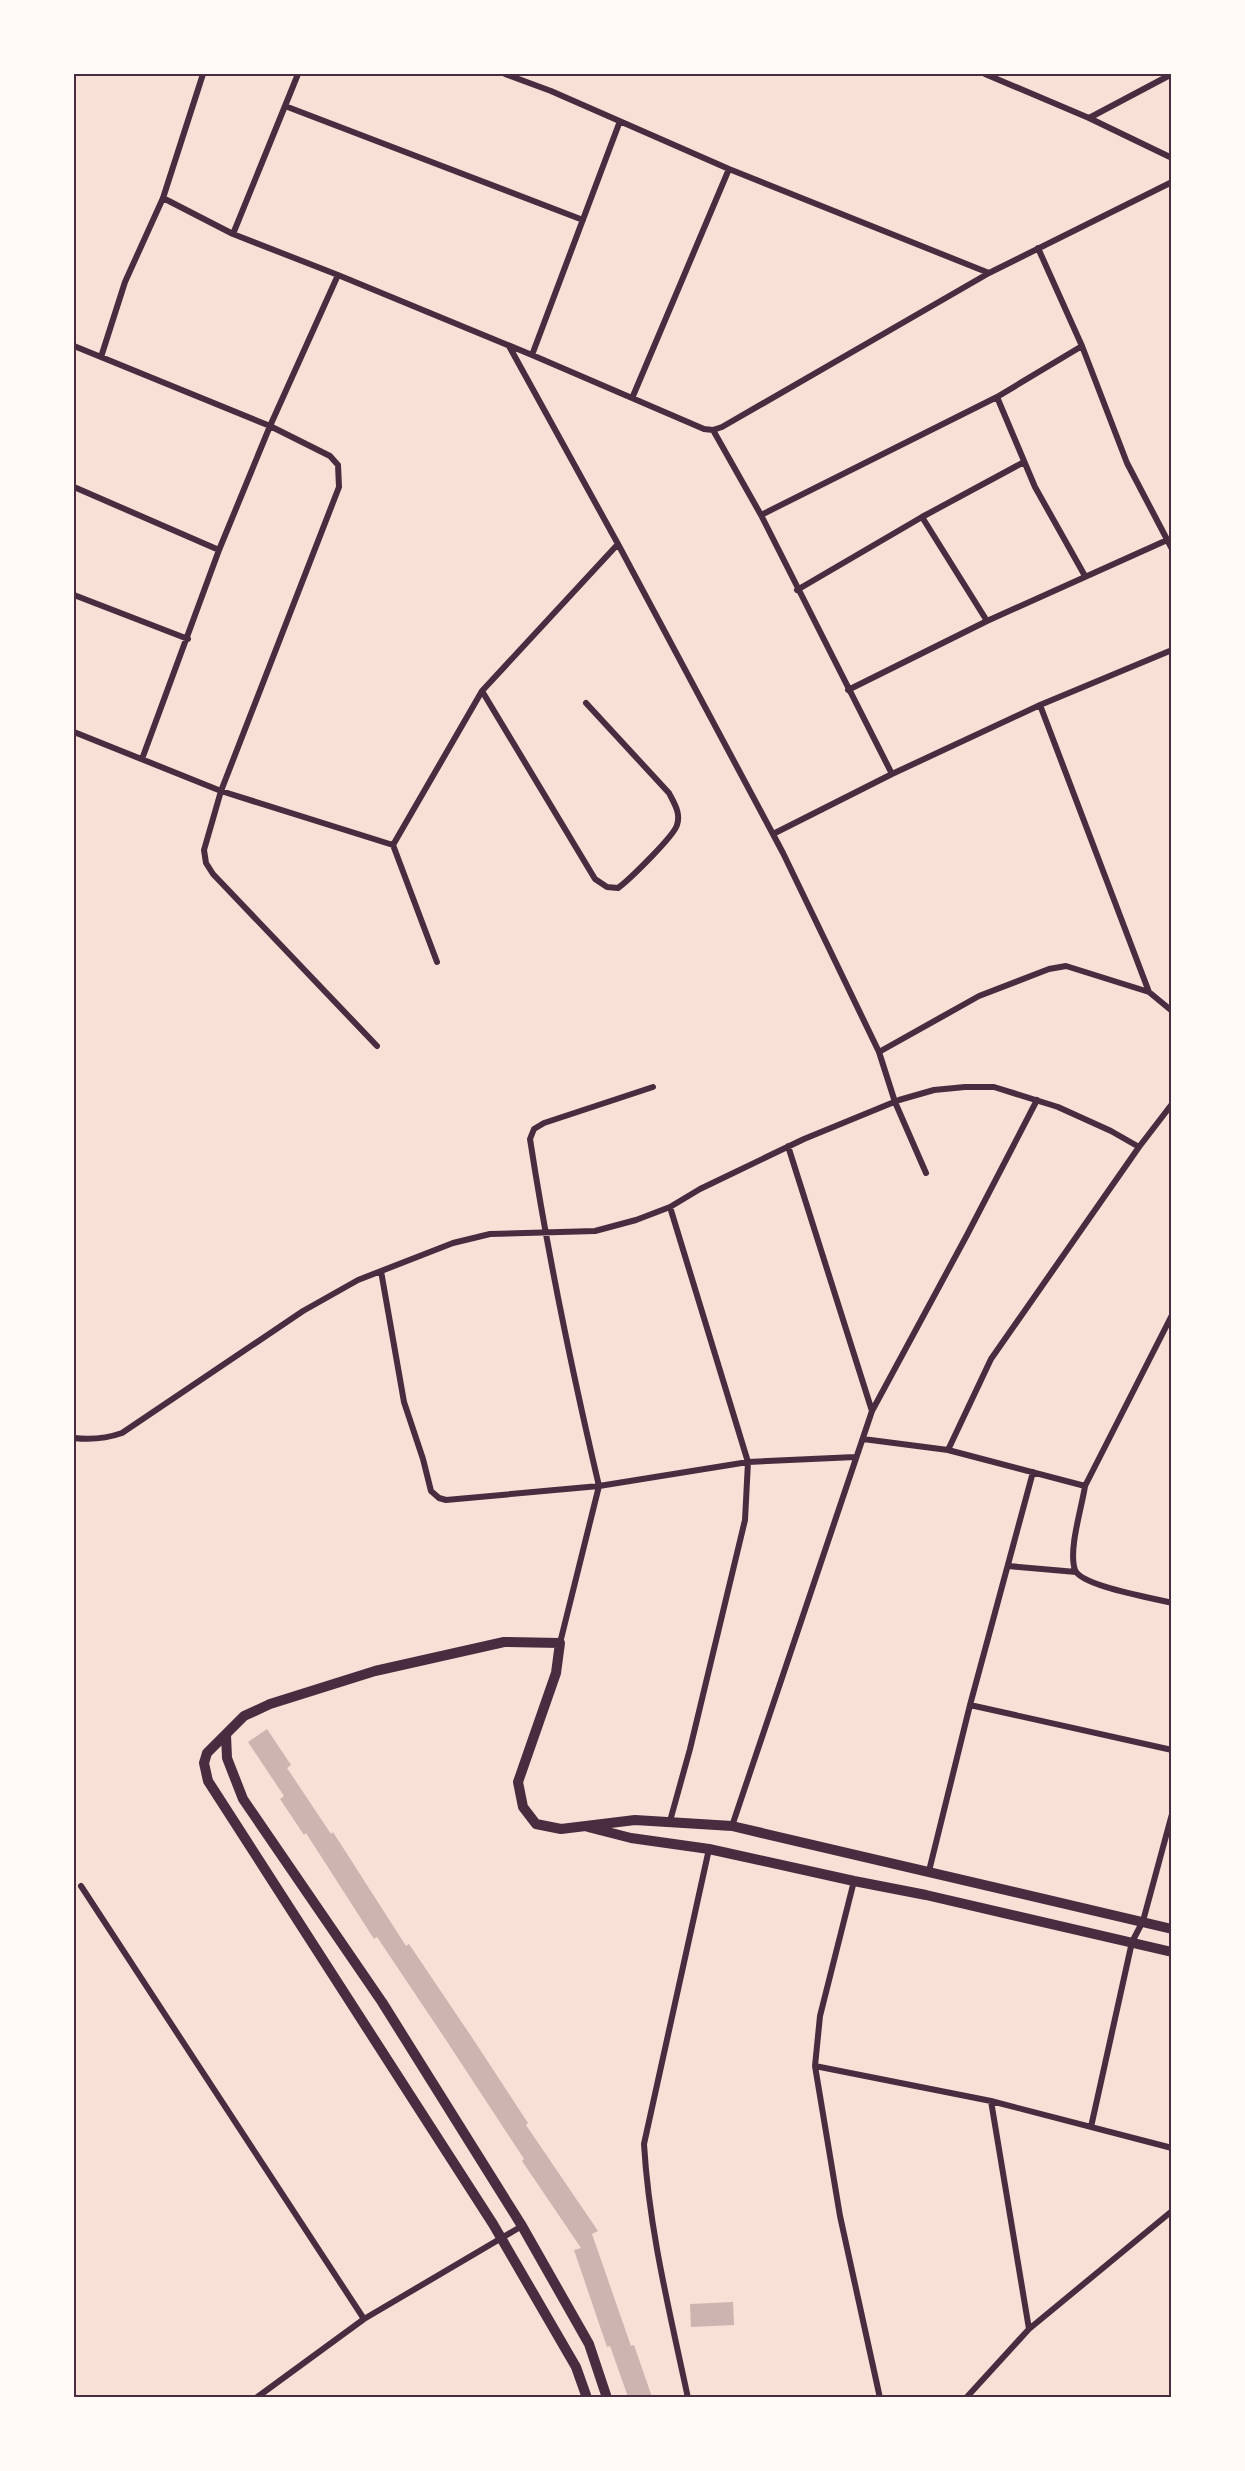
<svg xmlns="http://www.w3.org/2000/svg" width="1245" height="2471" font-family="Commissioner,sans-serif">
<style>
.building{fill:#ccb4b1}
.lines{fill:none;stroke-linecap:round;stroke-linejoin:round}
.minor{stroke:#4a2c40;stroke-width:6}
.tertiary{stroke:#4a2c40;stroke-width:10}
.neatline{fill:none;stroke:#4a2c40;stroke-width:2}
</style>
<rect width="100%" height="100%" fill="#f7e1d7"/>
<path class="building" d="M267,1729L291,1765L287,1768L331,1834L333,1832L406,1946L409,1944L475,2042L528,2123L526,2125L598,2231L592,2234L631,2346L634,2345L652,2397H628L610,2346L607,2347L574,2250L581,2248L522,2161L524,2159L446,2040L377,1937L374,1939L306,1833L304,1835L280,1799L284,1796L248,1742Z
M733,2302L734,2325L691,2327L690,2304Z"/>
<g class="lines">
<path class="minor" d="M203,74L163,198L233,234L338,275L532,355L704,429L713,430L722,427L989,273L1172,182
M505,74L551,91L729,169L989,273
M985,74L1089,118L1172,158
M285,106L298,74
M1089,118L1172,74
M233,234L285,106L583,220
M1038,248L1082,346
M74,346L270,426L330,456L338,465L339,487L221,791L204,850L206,863L213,874L377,1046
M509,346L618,544L783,853L879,1052L895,1102L926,1173
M532,355L620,121
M101,357L125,282L163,198
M633,396L729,169
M997,397L1035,487L1085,576
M713,430L761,515L997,397L1082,346L1127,463L1172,549
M74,487L219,550
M761,515L892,774
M922,517L1024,462
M797,590L922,517L987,621L1165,541
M74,595L188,639
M848,690L987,621
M586,703L669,793C674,803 681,813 677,825C674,836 629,880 618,888L607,887L595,879L482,691L618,544
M1040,705L1149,992
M74,732L221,791L393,845
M142,759L219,550L270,426L338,275
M773,834L892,774L1040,705L1172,650
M437,962L393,845L482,691
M879,1052L979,996L1049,969L1066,966L1149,992L1172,1011
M788,1146L872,1411
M1139,1147L1172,1104
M670,1207L748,1462L745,1520L690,1749L670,1821
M381,1271L404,1402L423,1459L431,1491L439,1498L446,1500L599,1486C572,1371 548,1256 530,1139L534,1129L544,1123L653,1087
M74,1438C91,1440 105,1439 122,1433L303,1311L358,1280L453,1243L490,1234L595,1231L636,1220L670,1207L700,1189L804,1139L899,1100L934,1090L965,1087H994L1058,1107L1111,1131L1139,1147L991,1359L948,1450L1085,1486L1172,1315
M863,1439L948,1450
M1085,1486C1082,1507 1068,1550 1075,1570C1081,1586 1153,1598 1172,1603
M1008,1566L1076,1572
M560,1643L599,1486L748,1462L855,1457
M970,1705L1172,1750
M732,1826L872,1411L967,1235L1037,1100
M929,1871L970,1705L1033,1472
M854,1881L820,2016L815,2066L991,2101L1172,2148
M81,1886L364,2319
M815,2066L840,2216L880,2398
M1091,2127L1132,1942L1143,1921L1172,1814
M1029,2329L1172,2211
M256,2398L364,2319L522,2226
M688,2398C670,2313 649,2230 644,2144L709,1849
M966,2398L1029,2329L991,2101"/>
<path class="tertiary" d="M226,1735L227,1758L243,1799L382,2002L522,2226L589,2344L607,2398
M588,1827L631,1838L709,1849L854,1881L926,1895L1172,1952
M587,2398L576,2367L493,2224L208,1781L204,1763L207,1753L244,1716L270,1704L375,1671L504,1642L560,1643L556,1673L518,1782L523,1807L536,1824L561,1829L635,1820L732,1826L1172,1929"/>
</g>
<rect width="1245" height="2471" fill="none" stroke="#fffaf5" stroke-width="150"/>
<rect x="75" y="75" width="1095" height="2321" class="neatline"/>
</svg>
